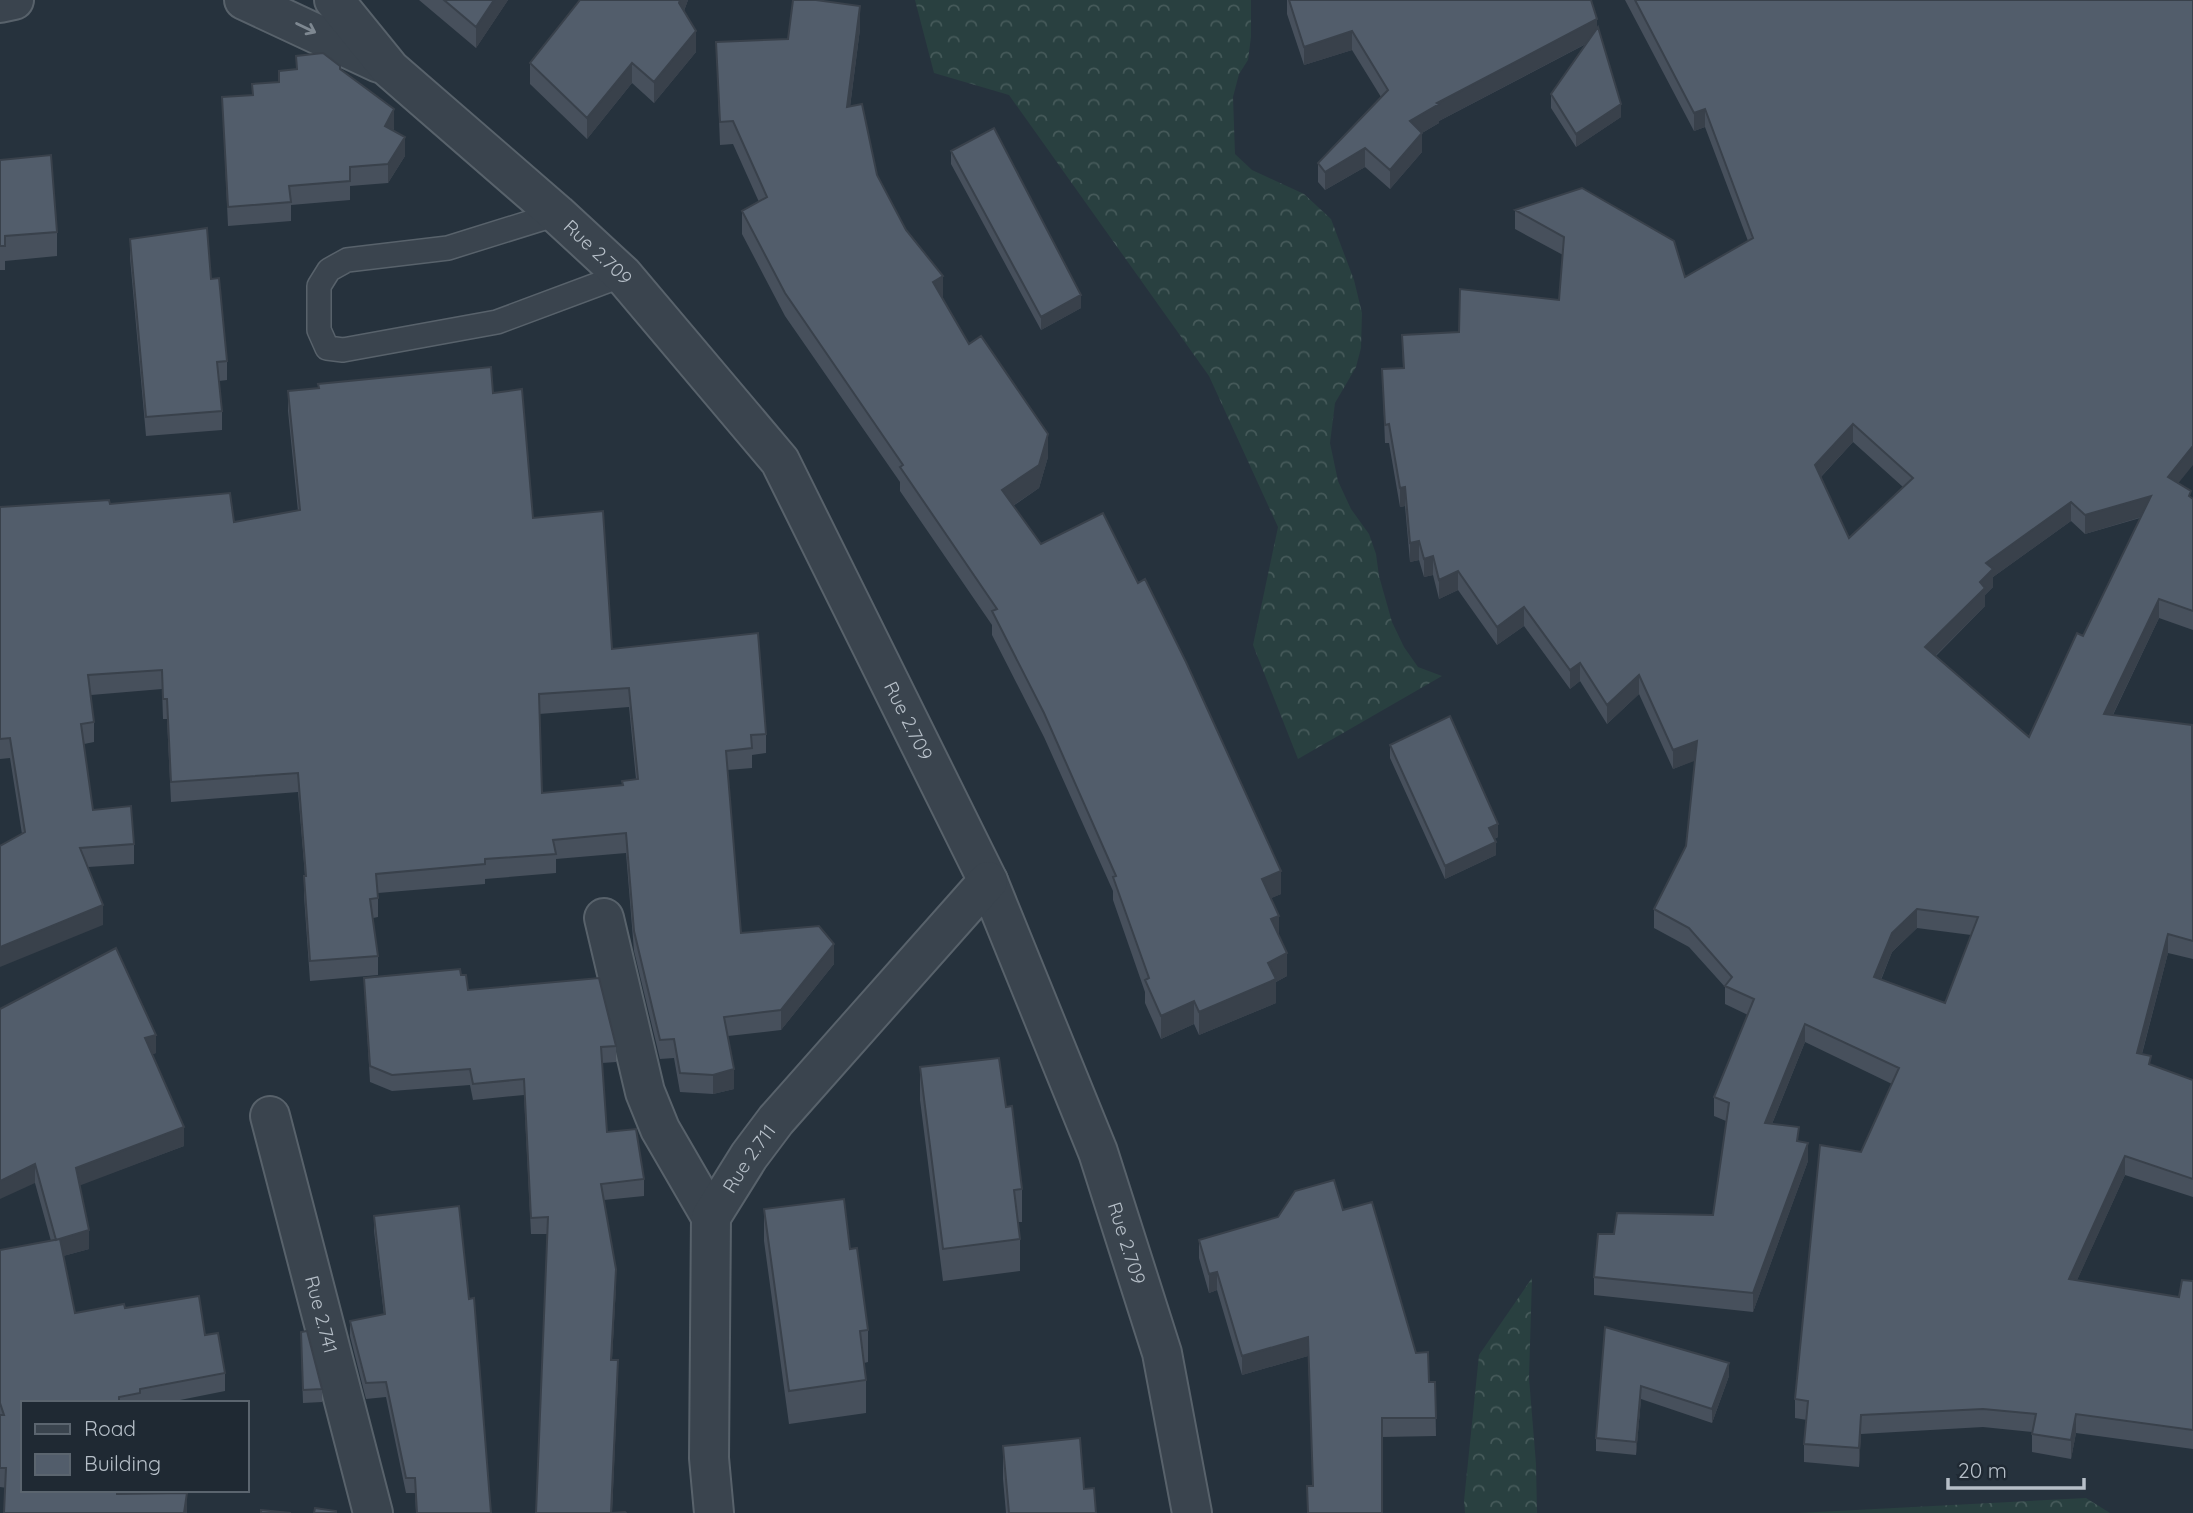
<svg xmlns="http://www.w3.org/2000/svg" width="2193" height="1513" font-family="Quicksand,sans-serif">
<style>
.forest{fill:url(#forest-crowns)}
.lines{fill:none;stroke-linecap:round;stroke-linejoin:round}
.lane-casing{stroke:#58626b;stroke-width:26}
.street-casing{stroke:#58626b;stroke-width:42}
.lane{stroke:#3a444e;stroke-width:23}
.street{stroke:#3a444e;stroke-width:38}
.wall{fill:#47505c;fill-rule:evenodd}
.shaded-wall{fill:#39414b}
.building{fill:#525d6b;stroke:#39414b;stroke-width:2;fill-rule:evenodd}
.oneway{stroke:#7e8891}
.labels{text-anchor:middle;stroke-width:7;stroke-linejoin:round;paint-order:stroke}
.street-label{font-size:19px;fill:#b6bfc8;stroke:#1f2933}
</style>
<defs>
<pattern id="forest-crowns" width="20" height="18" patternUnits="userSpaceOnUse" patternTransform="scale(1.75)"><rect width="20" height="18" fill="#294040"/><path d="M2 6a3 3 0 1 1 6 0M12 15a3 3 0 1 1 6 0" fill="none" stroke="#465a5a"/></pattern>
</defs>
<rect width="100%" height="100%" fill="#26323d"/>
<path class="forest" d="M915,0H1251V37L1248,60L1239,74L1233,97L1235,154L1252,170L1304,194L1331,219L1354,280L1362,313L1361,348L1356,367L1335,403L1330,443L1338,481L1351,509L1369,534L1376,554L1379,576L1392,622L1404,647L1418,667L1442,676L1298,759L1253,645L1278,527L1209,376L1009,95L934,73Z
M1532,1278L1529,1378L1536,1464L1537,1513H1465L1464,1501L1479,1355Z
M2086,1498L2110,1513H1798Z"/>
<g class="lines">
<defs>
<path id="lane" d="M557,214L448,248L347,260L329,270L319,286V330L327,348L343,350L497,322L623,275"/>
<g id="street">
<path d="M244,0L379,63"/>
<path id="s1" d="M334,0L390,69L557,214L623,275L780,461L988,881L1098,1152L1162,1353L1192,1513"/>
<path d="M0,3L14,0"/>
<path d="M604,918L645,1092L660,1129L711,1217"/>
<path id="s2" d="M270,1116L373,1513"/>
<path id="s3" d="M714,1513L709,1458L711,1217L749,1156L776,1120L988,881"/>
</g>
</defs>
<use href="#lane" class="lane-casing"/>
<use href="#street" class="street-casing"/>
<use href="#lane" class="lane"/>
<use href="#street" class="street"/>
</g>
<path class="wall" d="M419,0H508L476,48Z
M580,0H688L684,11L696,52L654,103L632,83L587,139L530,84V63Z
M1287,0H1591L1597,28L1621,117L1576,147L1551,108V94L1586,44L1439,121V123L1422,133V152L1390,189L1365,167L1325,190L1318,182V163L1381,97L1352,50L1304,65L1287,14Z
M1625,0H2193L2178,483L2193,499V630L2159,618L2113,715L2193,742V959L2168,953L2142,1054L2151,1065L2193,1080V1197L2125,1175L2077,1280L2179,1297L2193,1281V1449L2076,1433L2071,1459L2032,1452V1432L1983,1427L1861,1434L1859,1467L1804,1462V1444L1807,1420L1795,1418V1399L1861,1152L1892,1084L1805,1042L1772,1124L1799,1141L1808,1161L1753,1312L1594,1295V1277L1614,1234L1713,1215L1726,1121L1714,1116V1097L1748,1015L1725,1004V987L1689,947L1654,928V909L1686,846L1695,760L1673,769L1639,694L1607,724L1580,681L1570,689L1524,626L1497,645L1458,590L1439,599L1433,575L1424,577L1419,560L1410,562L1405,506L1400,507L1389,443H1385L1382,369L1403,368L1402,335L1459,332L1559,300L1563,255L1515,229V210L1685,277L1748,241L1705,127L1694,131ZM1853,442L1903,487L1849,538L1821,477ZM2140,518L2083,636L2029,737L1936,656L1985,606V595L1993,587V577L2071,521L2085,534ZM1917,928L1971,935L1945,1003L1881,980L1892,952Z
M860,29L850,107L877,175L943,299L969,344L1048,457L1039,488L1013,506L1281,894L1271,898L1287,976L1276,982V1003L1199,1035L1194,1024L1161,1039L1145,1003V992L1113,900V891L1044,737L992,635V625L900,491V482L785,316L742,234V211L759,202L733,144L720,145L716,42L788,39Z
M296,56L340,69L394,128L393,131L405,156L388,183L350,186V200L291,205V221L228,226L222,97L252,95V84L279,82L296,70Z
M951,151L1081,308L1041,330L951,164Z
M0,160L57,232V256L5,261V270H0Z
M130,239L211,279L227,361V380L219,381L222,411V430L146,436L130,258Z
M288,391L493,393L533,518L612,649L766,734V753L752,755V768L727,770L741,933L834,964L781,1030L728,1036L734,1089L713,1094L680,1092L674,1058L660,1059L634,951L626,853L556,859V873L485,879V884L378,893V917L373,918L378,956V975L310,981L304,896V876H305L298,792L171,802L167,719H163L162,689L91,695L94,722V742L84,744L93,810L134,844V864L88,867L103,925L22,834L10,758L0,759V507L110,504L234,522L298,511L288,411ZM629,707L636,779L622,785L542,793L539,714Z
M1390,745L1498,837L1494,839L1496,855L1445,879L1390,758Z
M461,975L468,990L616,1046V1062L602,1063L607,1132L644,1179V1196L604,1200L616,1285L612,1360L618,1376L612,1513H626H536L547,1234H531L524,1095L473,1100L470,1085L392,1091L370,1082L364,978Z
M0,1009L156,1053L152,1054L184,1146L79,1185L89,1249L63,1256L75,1313L125,1308L205,1335L225,1373V1391L165,1403H23L118,1494L187,1513L0,1487V1250L51,1241L35,1183Z
M920,1067L1022,1189V1222H1018L1020,1239V1271L943,1281L920,1100Z
M764,1209L850,1249L868,1330V1362L864,1363L866,1380V1413L789,1424L764,1241Z
M1343,1210L1416,1353L1429,1382H1435L1436,1436L1382,1437V1513H1307V1486H1313L1308,1356L1242,1375L1217,1290L1209,1293L1199,1258V1240Z
M374,1216L491,1513H416L415,1493H406L386,1397L366,1399L350,1336V1321L384,1315L374,1231Z
M1605,1327L1729,1376L1712,1423L1641,1399L1636,1455L1596,1451V1438Z
M301,1345L322,1389V1402L303,1403Z
M1003,1446L1084,1489L1096,1513H1006L1003,1479Z"/>
<path class="shaded-wall" d="M494,0H508L476,48V27Z
M680,0H688L679,24V3Z
M860,6V29L847,130V107Z
M1597,19V38L1439,121V123L1422,133V152L1390,189V170L1410,121L1437,103Z
M696,31V52L654,103V82Z
M1352,31V50L1304,65V47Z
M632,63V83L587,139V118Z
M1621,104V117L1576,147V134Z
M394,109V128L385,145V126Z
M1705,109V127L1694,131V113Z
M405,137V156L388,183V164Z
M1365,148V167L1325,190V172Z
M943,276V299L933,306V282Z
M1081,295V308L1041,330V317Z
M1853,424V442L1815,483V465Z
M1048,434V457L1039,488L1002,513V490Z
M2193,446V465L2168,496V477Z
M1405,487V506L1400,507V488Z
M2151,496V514L2085,534V515Z
M2071,502V521L1993,577V587L1985,595V606L1925,666V647L1980,582L1986,563Z
M1419,541V560L1410,562V543Z
M1433,556V575L1424,577V559Z
M1458,571V590L1439,599V580Z
M2159,599V618L2104,733V714Z
M1524,607V626L1497,645V627Z
M1580,663V681L1570,689V670Z
M1639,675V694L1607,724V705Z
M1697,741V760L1673,769V750Z
M1498,824V837L1489,841V828Z
M1496,842V855L1445,879V866Z
M1281,871V894L1262,902V879Z
M103,905V925L0,967V947Z
M1917,909V928L1892,952L1874,996V977L1892,933Z
M1279,916V939L1271,919Z
M2168,934V953L2137,1072V1053Z
M834,944V964L781,1030V1010Z
M1287,953V976L1276,982V1003L1199,1035V1012L1268,963Z
M1194,1001V1024L1161,1039V1016Z
M1805,1024V1042L1765,1141V1123Z
M156,1035V1053L145,1057V1038Z
M734,1069V1089L713,1094V1075Z
M184,1127V1146L76,1187V1168Z
M1808,1143V1161L1753,1312V1293Z
M2125,1156V1175L2069,1298V1279Z
M35,1164V1183L0,1199V1181Z
M89,1230V1249L56,1258V1240Z
M616,1269V1285L611,1376V1360Z
M1217,1272V1290L1209,1293V1274Z
M1308,1337V1356L1242,1375V1356Z
M618,1360V1376L611,1513Z
M1729,1363V1376L1712,1423V1409Z
M1641,1386V1399L1636,1455V1442Z
M2076,1414V1433L2071,1459V1440Z
M1861,1415V1434L1859,1467V1448Z
M187,1493V1513H184Z"/>
<path class="building" d="M444,0H494L476,27Z
M580,0H680L679,3L696,31L654,82L632,63L587,118L530,63Z
M793,0H816L860,6L847,107L862,104L877,175L906,230L943,276L933,282L969,344L981,336L1048,434L1039,465L1002,490L1041,544L1103,513L1138,583L1145,579L1186,662L1281,871L1262,879L1279,916L1271,919L1287,953L1268,963L1276,979L1199,1012L1194,1001L1161,1016L1145,980L1149,978L1113,877L1116,876L1044,713L992,611L997,609L900,467L903,465L785,293L742,211L767,197L733,121L720,122L716,42L788,39Z
M1289,0H1591L1597,19L1437,103L1439,104L1410,121L1422,133L1390,170L1365,148L1325,172L1318,163L1388,90L1352,31L1304,47Z
M1635,0H2193V446L2168,477L2191,491L2189,496L2193,499V611L2159,599L2104,714L2192,725L2193,941L2168,934L2137,1053L2151,1056L2149,1064L2193,1080V1179L2125,1156L2069,1279L2179,1297L2182,1280L2193,1281V1430L2076,1414L2071,1440L2032,1434L2036,1414L1983,1409L1861,1415L1859,1448L1804,1444L1808,1401L1795,1399L1820,1145L1861,1152L1899,1068L1805,1024L1765,1123L1799,1127L1797,1141L1808,1143L1753,1293L1594,1277L1598,1234H1614L1617,1213L1713,1215L1729,1103L1714,1097L1754,999L1725,986L1732,977L1689,928L1654,909L1686,846L1697,741L1673,750L1639,675L1607,705L1580,663L1570,670L1524,607L1497,627L1458,571L1439,580L1433,556L1424,559L1419,541L1410,543L1405,487L1400,488L1389,424L1385,425L1382,369L1404,368L1402,335L1459,332L1460,289L1559,300L1564,237L1515,210L1582,188L1674,241L1685,277L1753,238L1705,109L1694,113ZM1853,424L1913,478L1849,538L1815,465ZM2151,496L2083,636L2077,633L2029,737L1925,647L1985,588L1980,582L1993,569L1986,563L2071,502L2085,515ZM1917,909L1978,917L1945,1003L1874,977L1892,933Z
M1598,27L1621,104L1576,134L1551,94Z
M323,53L340,66V69L394,109L385,126L405,137L388,164L350,167V181L289,186L291,202L228,207L222,97L253,95L252,84L279,82V71L297,69L296,56Z
M994,128L1081,295L1041,317L951,151Z
M51,155L57,232L5,236V246H0V160Z
M207,228L211,279L219,278L227,361L217,362L222,411L146,417L130,239Z
M491,367L493,393L522,389L533,518L603,511L612,649L758,633L766,734L751,735L752,748L726,751L741,933L819,926L834,944L781,1010L724,1017L734,1069L713,1075L680,1073L674,1039L660,1040L634,931L626,833L553,840L556,854L485,859V864L376,874L378,898L370,899L378,956L310,961L304,876H306L298,773L171,782L167,699H163L162,670L88,675L94,722L81,724L93,810L131,806L134,844L80,848L103,905L0,947V846L25,832L10,738L0,739V507L109,500L110,504L230,493L234,522L300,510L288,391L319,388L318,384ZM629,688L638,779L622,781L623,785L542,793L539,694Z
M1450,716L1498,824L1489,828L1496,842L1445,866L1390,745Z
M116,948L156,1035L145,1038L184,1127L76,1168L89,1230L56,1240L35,1164L0,1181V1009Z
M460,969L461,975H466L468,990L599,978L616,1046L601,1047L607,1132L636,1129L644,1179L601,1184L616,1269L611,1360H618L611,1513L625,1512L626,1513H536L548,1217L531,1218L524,1079L473,1084L470,1069L392,1075L370,1066L364,978Z
M999,1058L1006,1107L1012,1106L1022,1189L1014,1190L1020,1239L943,1249L920,1067Z
M1334,1180L1343,1210L1372,1202L1416,1353L1428,1352L1429,1382H1435L1436,1418H1382V1513H1308L1307,1486H1313L1308,1337L1242,1356L1217,1272L1209,1274L1199,1240L1278,1217L1295,1191Z
M844,1199L850,1249L857,1248L868,1330L860,1331L866,1380L789,1391L764,1209Z
M459,1206L469,1299L474,1298L491,1513H417L415,1478H406L386,1382L366,1383L350,1321L385,1314L374,1216Z
M60,1239L75,1313L124,1304L125,1308L199,1296L205,1335L218,1333L225,1373L140,1389V1393L119,1397V1403H23V1490H117V1494L187,1493L184,1513H4L6,1468H0V1415H4L0,1403V1250Z
M1605,1327L1729,1363L1712,1409L1641,1386L1636,1442L1596,1438Z
M307,1331L322,1389L303,1390L301,1332Z
M1080,1438L1084,1489L1094,1488L1096,1513H1009L1003,1446Z
M315,1508L336,1511V1513H314Z
M261,1510L291,1513H261Z"/>
<defs><path id="oneway-shaft" d="M-6 0H5M1.5-3L5.5 0L1.5 3" fill="none" stroke-width="1.6" stroke-linecap="round" stroke-linejoin="round" transform="scale(1.75)"/></defs>
<use class="oneway" href="#oneway-shaft" transform="translate(306 28) rotate(26)"/>
<g class="labels">
<g class="street-label">
<text dy="7" stroke="none"><textPath href="#s1" startOffset="366">Rue 2.709</textPath></text>
<text dy="7" stroke="none"><textPath href="#s1" startOffset="933">Rue 2.709</textPath></text>
<text dy="7" stroke="none"><textPath href="#s3" startOffset="366">Rue 2.711</textPath></text>
<text dy="7" stroke="none"><textPath href="#s1" startOffset="1500">Rue 2.709</textPath></text>
<text dy="7" stroke="none"><textPath href="#s2" startOffset="205">Rue 2.741</textPath></text>
</g>
</g>
<rect x="21" y="1401" width="228" height="91" fill="#1f2933" stroke="#5b656f" stroke-width="2"/>
<rect x="35" y="1424" width="35" height="10" fill="#3a444e" stroke="#5b656f" stroke-width="2"/>
<text x="84" y="1436" font-size="21" fill="#b6bfc8">Road</text>
<rect x="35" y="1454" width="35" height="21" fill="#525d6b" stroke="#5b656f" stroke-width="2"/>
<text x="84" y="1471" font-size="21" fill="#b6bfc8">Building</text>
<path d="M1948 1478v10h136v-10" fill="none" stroke="#b6bfc8" stroke-width="3.5"/>
<text x="1958" y="1478" font-size="21" fill="#b6bfc8" stroke="#1f2933" stroke-width="5" paint-order="stroke">20 m</text>
</svg>
